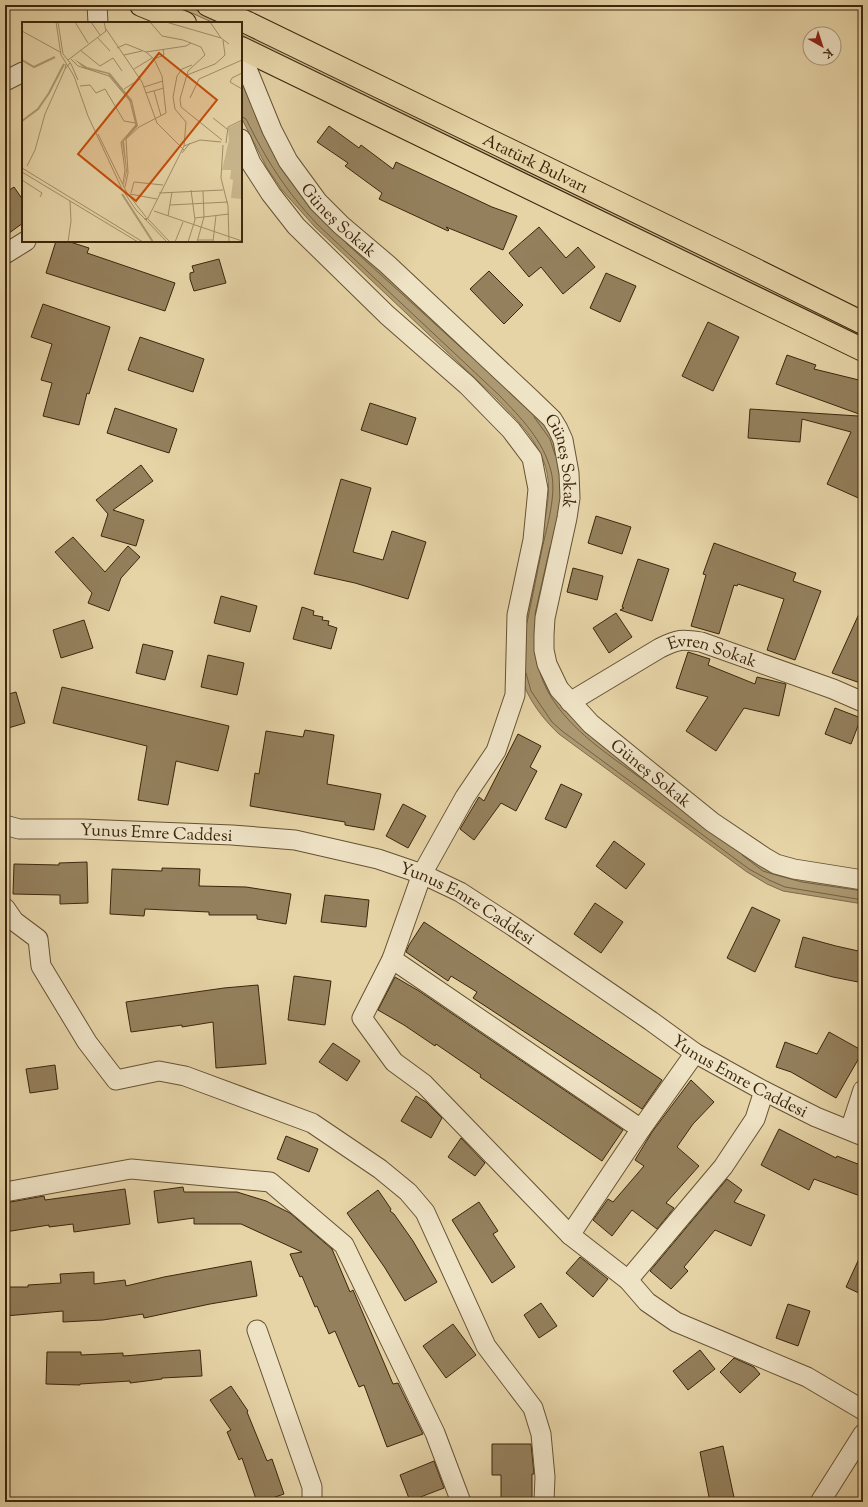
<svg xmlns="http://www.w3.org/2000/svg" width="868" height="1507" font-family="'Sorts Mill Goudy',serif">
<style>
.green{fill:#c9b68d;stroke:#826e4c}
.water{fill:#ac9972;stroke:#7f6b49}
.lines{fill:none;stroke-linecap:round;stroke-linejoin:round}
.shore{stroke:#74603f;stroke-width:1}
.building{fill:#94805d;stroke:#3b260c}
.minor-casing{stroke:#665233;stroke-width:21}
.major-casing{stroke:#3b260c;stroke-width:24}
.minor{stroke:#efe3c6;stroke-width:19}
.major{stroke:#e6d4a7;stroke-width:22}
.labels{text-anchor:middle;stroke-width:4;stroke-linejoin:round;paint-order:stroke}
.street-label{font-size:17px;fill:#3b260c;stroke:#efe3c6}
.inset-river{fill:none;stroke:#ac9972;stroke-width:2}
.inset-road{fill:none;stroke:#a28e69;stroke-width:1}
.view{fill:#c54f0c;fill-opacity:0.15;stroke:#c54f0c;stroke-width:2}
.inset-edge{fill:none;stroke:#3b260c;stroke-width:2}
</style>
<rect width="100%" height="100%" fill="#e6d4a7"/>
<filter id="stains"><feTurbulence type="fractalNoise" baseFrequency=".005" numOctaves="4"/><feColorMatrix values="0 0 0 0 .2 0 0 0 0 .09 0 0 0 0 .02 0 0 0 .5 -.17"/></filter>
<radialGradient id="worn" r=".72"><stop offset=".6" stop-color="#630" stop-opacity="0"/><stop offset="1" stop-color="#630" stop-opacity=".3"/></radialGradient>
<path class="green" d="M174,5H185L224,23H214Z
M241,31L863,333V337L241,35Z"/>
<path class="water" d="M241,76L283,162L530,405L554,437L564,474L547,681L765,867L863,887V904L783,891L767,884L747,872L559,734C547,723 535,708 528,694C523,685 519,665 520,655C520,644 523,633 525,622C529,592 535,563 542,533C546,514 551,493 547,473C541,443 517,420 497,399L315,227L282,190L267,168L241,117Z"/>
<g class="lines">
<path class="shore" d="M241,116L246,119C267,161 285,190 318,225L500,396C521,418 543,440 551,471C557,494 547,526 542,549C537,574 532,598 527,623
M346,243L468,354
M534,417L550,439L555,455
M535,614L550,547
M526,673L531,691L552,722L562,731L749,869L769,880L785,887L863,900
M540,673C556,723 607,753 646,782
M742,855L763,871L776,875L802,882L863,891"/>
</g>
<path class="building" d="M329,126L359,148L361,145L393,169L396,162L492,207L517,216L503,250L446,227L449,230L448,231L379,199L382,193L345,166L348,163L317,142Z
M14,187L23,200V223L5,236V193Z
M539,227L566,258L578,247L595,267L563,294L541,267L529,277L509,253Z
M56,241H67L89,248L87,253L175,283L165,311L46,273Z
M219,259L226,283L194,291L190,279V273L194,272L192,266Z
M489,271L523,305L504,324L470,289Z
M606,273L636,286L620,322L590,308Z
M43,304L110,327L89,394L87,393L79,425L43,416L52,383L41,380L52,344L31,337Z
M708,322L739,337L713,391L682,376Z
M140,337L204,359L193,392L128,370Z
M787,355L816,365L814,369L863,381V500L827,484L851,432L802,419L800,442L748,438L750,409L858,416L859,414L776,384Z
M370,403L416,418L407,445L361,430Z
M115,408L177,429L169,453L107,433Z
M141,465L153,481L113,510L144,520L136,546L101,536L108,514L96,500Z
M341,479L371,488L353,552L383,560L392,531L426,542L408,599L355,583L314,574Z
M596,516L631,527L622,554L588,543Z
M73,537L105,572L128,546L140,557L121,578L109,611L88,603L92,593L55,552Z
M714,543L796,573L793,581L821,591L795,660L767,650L784,599L738,584L737,586L734,585L719,634L691,626L706,575L703,574Z
M638,559L669,569L652,621L620,610L624,608L622,607Z
M573,568L603,576L597,600L567,592Z
M221,596L257,606L250,632L214,623Z
M863,605V684L832,673Z
M302,607L314,611L313,615L323,617L322,620L329,621L328,625L337,628L331,649L293,639Z
M616,613L632,637L609,653L593,628Z
M84,620L93,648L61,658L53,630Z
M143,644L173,651L165,680L136,673Z
M688,652L710,659L708,665L755,684L757,677L786,684L779,716L744,708L716,751L686,731L708,697L676,688Z
M208,655L244,663L237,695L201,687Z
M62,687L229,726L218,771L176,761L168,805L138,800L147,746L53,723Z
M16,692L25,723L5,729V695Z
M835,708L861,718L851,744L825,734Z
M305,730L334,735L327,784L381,794L374,830L345,825V822L250,806L255,773L259,774L266,731L303,737Z
M518,734L541,746L530,767L537,771L516,811L501,803L474,840L460,829L479,797L484,801Z
M561,784L582,794L566,828L545,819Z
M403,804L426,816L408,848L386,836Z
M614,841L645,864L626,889L596,866Z
M87,862L88,903L60,904V895L13,894L14,864L59,865V863Z
M162,868L200,869L199,886L246,887L291,894L286,924L257,919V915H209V912L145,909L144,916L110,914L112,869L162,871Z
M325,895L369,900L366,927L321,922Z
M595,903L623,922L601,953L574,934Z
M752,907L780,920L755,972L727,958Z
M424,922L662,1080L642,1109L473,998L477,992L451,976L448,981L406,952L409,945Z
M803,937L836,946L863,952V983L833,977L795,967Z
M294,976L331,981L325,1025L288,1020Z
M395,977L419,991L623,1130L602,1161L480,1077L481,1075L436,1044L435,1046L404,1025L378,1010Z
M258,985L266,1064L216,1068L213,1022L182,1027V1025L131,1032L126,1002L224,988Z
M829,1032L863,1051L836,1098L791,1072L776,1067L785,1042L817,1054Z
M333,1043L360,1061L347,1081L319,1062Z
M55,1065L58,1089L30,1093L26,1069Z
M691,1080L714,1102L693,1124L677,1147L699,1166L666,1203L674,1208L657,1229L632,1210L612,1236L593,1220L608,1199L613,1202L644,1166L635,1160L652,1132Z
M416,1096L426,1102L442,1118L431,1138L401,1121Z
M779,1129L836,1158L837,1156L863,1166V1197L814,1179L809,1190L761,1165Z
M286,1136L318,1149L309,1172L277,1159Z
M461,1138L485,1163L475,1176L448,1157Z
M727,1179L742,1190L734,1202L765,1215L751,1246L715,1230L684,1267L688,1271L671,1289L650,1271Z
M183,1187L184,1192H237L266,1201L290,1213L332,1249L350,1292L353,1290L393,1384L398,1383L423,1434L387,1447L364,1385L359,1387L335,1331L329,1334L317,1306L315,1307L302,1276L300,1277L290,1254L302,1252L241,1224H194V1218L158,1223L154,1191Z
M125,1189L130,1224L74,1232L73,1224L49,1227V1225L5,1232V1203L44,1196L45,1200Z
M378,1190L391,1209L390,1211L394,1214L413,1241L437,1282L405,1301L385,1268L347,1213Z
M479,1202L498,1231L493,1234L515,1267L492,1283L452,1220Z
M863,1250V1295L846,1287Z
M580,1257L608,1279L593,1297L566,1273Z
M251,1261L257,1296L210,1304L144,1318L143,1314L103,1320L63,1322V1311L5,1316V1287H28V1285L61,1283L60,1274L94,1272V1284L125,1280L126,1286L164,1277Z
M541,1303L557,1326L539,1338L524,1315Z
M788,1304L810,1311L798,1346L776,1338Z
M453,1324L476,1355L446,1378L423,1346Z
M200,1350L202,1376L162,1378V1379L130,1383V1381L80,1384V1385L46,1384L47,1352H81V1355L123,1353V1356Z
M700,1350L715,1369L688,1390L673,1371Z
M734,1358L754,1367L760,1374L740,1393L720,1372Z
M231,1386L248,1411L247,1412L267,1461L272,1459L284,1494L261,1502H257L242,1458L239,1460L227,1432L231,1430L210,1400Z
M492,1444H531L534,1474H532V1502H501V1475H492Z
M723,1446L735,1502H710L700,1452Z
M434,1461L444,1488L410,1501L400,1475Z"/>
<g class="lines">
<defs>
<g id="minor">
<path d="M97,5L98,23"/>
<path id="s1" d="M241,54L272,130L288,161L318,202L341,225L387,264L529,397L552,419L558,429L563,440L569,473L570,498L567,518L545,618L544,635V650L547,664L559,689L591,724L712,822L764,857L776,864L794,869L863,880"/>
<path d="M5,81L23,72"/>
<path d="M241,139L251,163L271,194L296,226L387,315L467,385L511,430L532,458L538,489L533,540L517,615L515,695L496,751L465,797L422,874L392,959L362,1018L394,1062L424,1084L570,1235L628,1280L647,1302L676,1322L807,1377L863,1410"/>
<path d="M5,254L26,241"/>
<path id="s2" d="M570,702L660,648C678,639 682,639 701,642L833,689L863,702"/>
<path id="s3" d="M5,825L19,829H82L232,835L295,840L378,859L422,874L460,892L514,927L651,1021L695,1053L764,1091L816,1117L863,1136"/>
<path d="M5,908L14,921L38,939L41,966L87,1042L116,1080L159,1071L185,1076L312,1123L380,1169L408,1192L425,1212L486,1346L533,1408L541,1434L545,1477L544,1502"/>
<path d="M392,959L641,1129"/>
<path d="M850,1130L863,1090"/>
<path d="M5,1192L131,1169L270,1182L344,1245L435,1433L461,1502"/>
<path d="M570,1235L641,1129L695,1053"/>
<path d="M628,1280L723,1167L755,1119L764,1091"/>
<path d="M257,1330L312,1487V1502"/>
<path d="M820,1502L863,1434"/>
</g>
<g id="major">
<path d="M141,5L185,23"/>
<path id="s4" d="M208,5L248,23L740,262L863,323"/>
<path d="M241,48L863,350"/>
</g>
</defs>
<use href="#minor" class="minor-casing"/>
<use href="#major" class="major-casing"/>
<use href="#minor" class="minor"/>
<use href="#major" class="major"/>
</g>
<g class="labels">
<g class="street-label">
<text dy="6" stroke="none"><textPath href="#s4" startOffset="364">Atatürk Bulvarı</textPath></text>
<text dy="6" stroke="none"><textPath href="#s1" startOffset="195">Güneş Sokak</textPath></text>
<text dy="6" stroke="none"><textPath href="#s1" startOffset="531">Güneş Sokak</textPath></text>
<text dy="6" stroke="none"><textPath href="#s2" startOffset="160">Evren Sokak</textPath></text>
<text dy="6" stroke="none"><textPath href="#s1" startOffset="891">Güneş Sokak</textPath></text>
<text dy="6" stroke="none"><textPath href="#s3" startOffset="152">Yunus Emre Caddesi</textPath></text>
<text dy="6" stroke="none"><textPath href="#s3" startOffset="476">Yunus Emre Caddesi</textPath></text>
<text dy="6" stroke="none"><textPath href="#s3" startOffset="800">Yunus Emre Caddesi</textPath></text>
</g>
</g>
<g transform="translate(22 22)">
<rect width="220" height="220" fill="#e6d4a7"/>
<path d="M220,99V177L209,176L211,158L208,157L209,148H200L207,118L206,106Z" fill="#c9b68d"/>
<path d="M52,37L65,45L88,51L110,78L116,104L102,119L105,149L102,164L104,147L100,120L114,102L109,80L86,52L62,46Z" fill="#ac9972"/>
<path class="inset-river" d="M0,38L12,45L33,35M0,99L16,87L27,71L42,42M100,172L131,220"/>
<path class="inset-road" d="M34,0L39,33L52,54L66,94L100,167L114,188L124,198L126,196L122,197M36,0L41,32L49,42L56,58M53,0L66,21M69,0L78,13M128,0L140,14L161,18L179,25L183,33L166,49L158,77L159,85L200,118M144,0L199,16M188,0L199,16L207,22M84,7L120,60L135,101L162,128M0,9L38,30M75,15L88,29M95,26L104,22L124,30L164,24L169,21M58,28L78,44L91,36L100,49M102,33L120,29M49,37L56,44L87,54L108,79L114,103L99,120L103,148L101,162M132,37L142,33L141,27M46,38L84,9L82,0M44,42L43,47L48,41M112,47L130,36M220,51L210,56L208,60L220,67M165,53L193,42L200,36L203,33L201,18M58,64L68,63L74,71L83,67L102,99L113,101M122,65L141,59M102,67L118,57M132,69L139,94M124,71L142,66M168,76L177,57L220,38M191,96L205,107M76,112L105,171L124,195M204,121L206,105L220,98M201,123L199,156L206,184L207,220M162,124L164,100L153,87L151,75L155,54L160,47L170,43M160,131L168,121M5,144L13,128L23,92L43,47M0,146L121,220M0,150L116,220M0,158L20,171L18,175M103,165L106,151L104,117L117,105L144,91L140,54L132,37L124,30M109,171L112,160L141,163M137,171L201,168M108,172L135,177M148,183L206,180M132,189L220,219M146,194L150,170M126,196L162,124L178,118L199,120M173,196L207,192M126,197L148,220M124,198L145,220M176,218H191M46,220L49,199L48,179M153,220L161,200M166,220L173,198L169,168M175,220L182,195L181,169M191,220L194,193"/>
<path class="view" d="M137,31L195,78L114,179L56,132Z"/>
<rect width="220" height="220" class="inset-edge"/>
</g>
<rect width="868" height="1507" fill="none" stroke="#e6d4a7" stroke-width="20"/>
<rect x="6" y="6" width="856" height="1495" fill="none" stroke="#3b260c" stroke-width="2"/>
<rect x="10" y="10" width="848" height="1487" fill="none" stroke="#3b260c"/>
<g transform="translate(822 46) rotate(141)"><circle r="19" fill="#efe3c6" stroke="#a7977c"/>
<path d="M0-3L7 15L0 10L-7 15Z" fill="#8f2418"/>
<text y="-6" font-size="11" font-weight="bold" text-anchor="middle" fill="#3b260c">K</text>
</g>
<rect width="100%" height="100%" filter="url(#stains)"/>
<rect width="100%" height="100%" fill="url(#worn)"/>
</svg>
